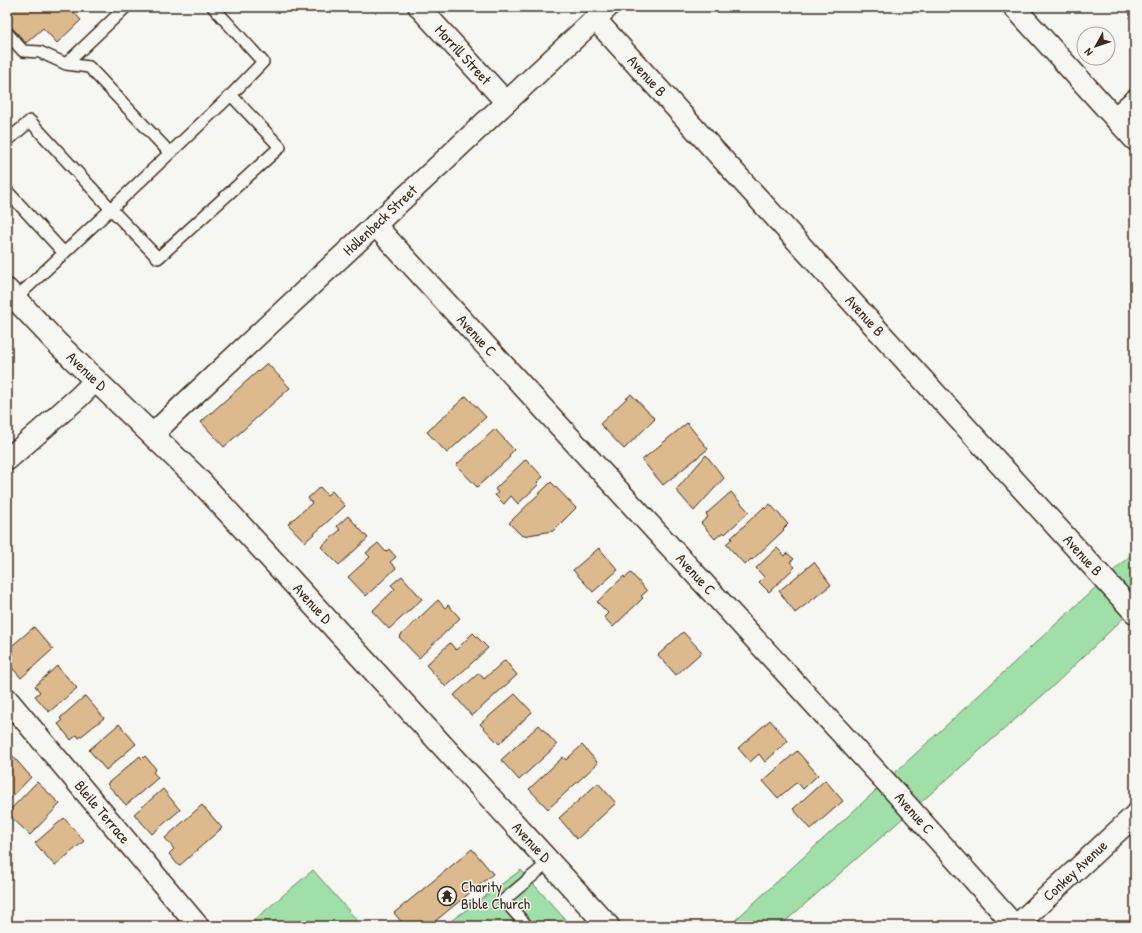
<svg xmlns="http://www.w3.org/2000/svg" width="1142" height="933" font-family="'Patrick Hand',sans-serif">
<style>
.green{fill:#a0dfa7;stroke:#6e8462}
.building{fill:#dcba8e;stroke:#3b2a1e}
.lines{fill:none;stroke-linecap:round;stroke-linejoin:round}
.service-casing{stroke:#3b2a1e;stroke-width:14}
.minor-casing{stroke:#3b2a1e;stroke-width:24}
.tertiary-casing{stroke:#3b2a1e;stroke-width:25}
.service{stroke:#f6f6f2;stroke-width:11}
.minor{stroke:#f6f6f2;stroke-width:21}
.tertiary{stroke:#f6f6f2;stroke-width:22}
.labels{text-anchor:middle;stroke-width:3;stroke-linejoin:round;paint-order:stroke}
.street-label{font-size:15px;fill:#3b2a1e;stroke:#f6f6f2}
.poi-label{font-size:15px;fill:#3b2a1e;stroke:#f6f6f2;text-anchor:start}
</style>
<rect width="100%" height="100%" fill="#f6f6f2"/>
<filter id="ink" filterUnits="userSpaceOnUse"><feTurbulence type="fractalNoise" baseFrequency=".025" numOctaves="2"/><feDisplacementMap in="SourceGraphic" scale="8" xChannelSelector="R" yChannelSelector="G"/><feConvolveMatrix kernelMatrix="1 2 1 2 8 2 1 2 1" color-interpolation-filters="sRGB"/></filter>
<g filter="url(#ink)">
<path class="green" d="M1135,551V607L1051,688L780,926H729Z
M313,870L362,926H247Z
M521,870L571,926H444Z"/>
<path class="building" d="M7,7H69L81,20L57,43L43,28L26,43L7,22Z
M267,363L290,388L224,447L201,422Z
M631,394L655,419L624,449L600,424Z
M466,396L486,417L447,453L427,432Z
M687,423L708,449L663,485L642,460Z
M495,429L514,450L509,455L510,457L477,487L456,465Z
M706,455L724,478L694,511L676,490Z
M526,459L543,477L537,482L539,484L518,504L511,496L504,504L495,495L498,493L495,489Z
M551,482L576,508L553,531L522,536L509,523Z
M320,487L327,495L332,491L345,506L305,542L288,524L312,503L308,498Z
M731,492L749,512L725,534L723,532L715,539L701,523L708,517L706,514Z
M770,504L788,524L783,529L784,530L752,560L751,559L745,565L726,544L732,539L731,538L764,507L765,509Z
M348,516L368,538L339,565L321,547L340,530L337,526Z
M378,543L386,552L389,549L396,557L390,562L396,568L366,596L348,577L370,557L366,553Z
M599,548L618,570L593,592L573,570Z
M777,548L785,556L787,553L794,559L790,562L795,567L769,592L759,582L764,577L756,568Z
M814,562L831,585L795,613L779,591Z
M631,573L647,591L641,596L643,598L613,627L604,617L608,613L597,602L624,576L625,578Z
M402,576L422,599L389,629L372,611L395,589L391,585Z
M438,600L445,608L448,605L460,618L419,658L399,637Z
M34,627L53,649L21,678L7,662V650Z
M683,632L702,652L676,675L658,655Z
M473,633L488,648L446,687L426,665L450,643L456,650Z
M505,660L517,675L472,716L454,695L479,673L484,679Z
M57,666L77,688L49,712L35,696L40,692L35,686Z
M515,694L532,712L499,744L480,724Z
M85,696L104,718L79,738L77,735L71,740L58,724L62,721L60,718Z
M770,720L788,741L765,762L759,754L750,762L738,748Z
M119,724L136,744L106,770L89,750Z
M539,725L557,745L519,780L501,760Z
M582,745L598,763L548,809L529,789L563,757L566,760Z
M797,751L818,775L803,789L797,782L778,798L763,781Z
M11,754L31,777L7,802V757Z
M140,756L142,759L145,756L156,769L153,772L158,778L126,805L107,784Z
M825,780L843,801L811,829L793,809Z
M37,782L60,804L30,835L7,813Z
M598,783L616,803L577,839L559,818Z
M163,789L180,810L152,834L134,814Z
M202,805L222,828L179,866L169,854L174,849L165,838Z
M64,818L84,841L55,866L35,843Z
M472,849L493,874L429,926H405L394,913Z"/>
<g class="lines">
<defs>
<path id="service" d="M213,7L263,62L231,95
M7,33L23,51L40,52L66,64L89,67L170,153L231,95L280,147L158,258L111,209L15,299
M66,64L126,7
M7,141L30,121L111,209L170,153
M7,191L64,253
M527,926L504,900L549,862"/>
<g id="minor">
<path id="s1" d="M419,7L506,102"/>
<path d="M1014,7L1135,140"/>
<path id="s2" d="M595,19L1135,613"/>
<path d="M1115,118L1135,100"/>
<path id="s3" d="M375,225L897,794L1015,926"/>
<path id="s4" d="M153,434L182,406L608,7"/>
<path d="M7,460L79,397L96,380"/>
<path id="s5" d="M7,699L198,926"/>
<path id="s6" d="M1016,926L1135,815"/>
</g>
<g id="tertiary">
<path id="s7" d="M7,290L58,344L197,478L608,926"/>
</g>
</defs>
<use href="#service" class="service-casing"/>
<use href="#minor" class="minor-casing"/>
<use href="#tertiary" class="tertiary-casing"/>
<use href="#service" class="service"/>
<use href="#minor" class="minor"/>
<use href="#tertiary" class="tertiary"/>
</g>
</g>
<defs>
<symbol id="temple-ring" viewBox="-11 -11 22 22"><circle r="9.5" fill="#f6f6f2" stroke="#3b2a1e" stroke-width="1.5"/><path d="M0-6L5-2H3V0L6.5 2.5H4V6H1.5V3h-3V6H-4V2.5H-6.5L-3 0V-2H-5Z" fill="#3b2a1e"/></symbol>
</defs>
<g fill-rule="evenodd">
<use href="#temple-ring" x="436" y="885" width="22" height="22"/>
</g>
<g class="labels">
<g class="street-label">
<text dy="5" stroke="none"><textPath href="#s1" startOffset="65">Morrill Street</textPath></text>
<text dy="5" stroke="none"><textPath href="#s2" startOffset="77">Avenue B</textPath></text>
<text dy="5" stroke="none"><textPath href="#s4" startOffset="312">Hollenbeck Street</textPath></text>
<text dy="5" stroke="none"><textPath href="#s2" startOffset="401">Avenue B</textPath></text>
<text dy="5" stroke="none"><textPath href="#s3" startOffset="150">Avenue C</textPath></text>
<text dy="5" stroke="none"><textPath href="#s7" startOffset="114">Avenue D</textPath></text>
<text dy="5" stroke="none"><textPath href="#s2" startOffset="725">Avenue B</textPath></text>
<text dy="5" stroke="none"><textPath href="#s3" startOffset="474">Avenue C</textPath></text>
<text dy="5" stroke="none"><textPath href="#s7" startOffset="438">Avenue D</textPath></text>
<text dy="5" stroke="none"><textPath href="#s5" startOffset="148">Bleile Terrace</textPath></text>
<text dy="5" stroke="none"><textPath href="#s3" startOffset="798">Avenue C</textPath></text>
<text dy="5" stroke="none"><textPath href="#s7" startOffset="762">Avenue D</textPath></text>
<text dy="5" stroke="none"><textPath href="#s6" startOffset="81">Conkey Avenue</textPath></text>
</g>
<g class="poi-label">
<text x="461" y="892">Charity<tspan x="461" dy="17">Bible Church</tspan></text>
</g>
</g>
<rect width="1142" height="933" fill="none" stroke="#f6f6f2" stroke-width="24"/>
<rect x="12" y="12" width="1118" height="909" fill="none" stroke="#3b2a1e" stroke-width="1.5" filter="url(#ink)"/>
<g transform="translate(1096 46) rotate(230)"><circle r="19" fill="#f6f6f2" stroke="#aba49d"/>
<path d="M0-3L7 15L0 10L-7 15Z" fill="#3b2a1e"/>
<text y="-6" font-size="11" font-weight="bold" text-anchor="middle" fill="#3b2a1e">N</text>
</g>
</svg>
